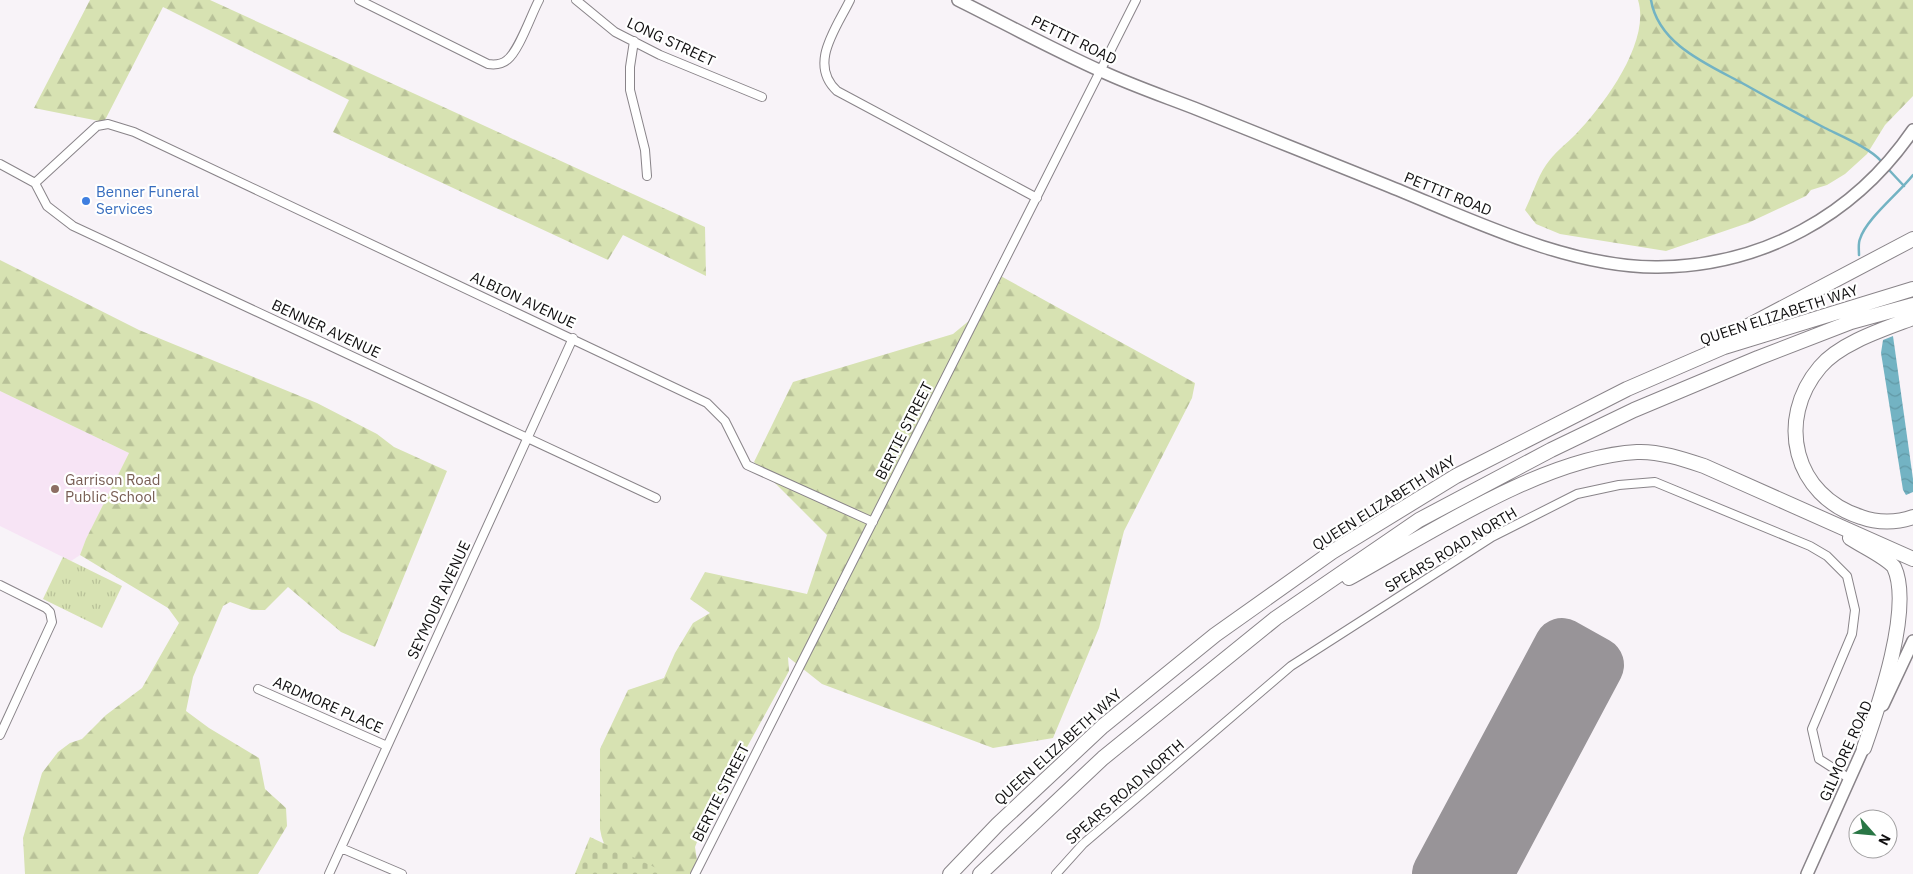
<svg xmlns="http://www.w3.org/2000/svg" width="1913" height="874" font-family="'IBM Plex Sans',sans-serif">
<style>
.education{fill:#f7e4f5}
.forest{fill:url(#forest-firs)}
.cemetery{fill:url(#cemetery-stones)}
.park{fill:url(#park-tufts)}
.water{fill:url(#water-waves)}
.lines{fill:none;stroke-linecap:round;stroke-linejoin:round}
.stream{stroke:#73b3c3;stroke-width:2.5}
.runway{stroke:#989498;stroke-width:56}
.street-casing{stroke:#898489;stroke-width:10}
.secondary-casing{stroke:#898489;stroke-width:14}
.highway-casing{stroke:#898489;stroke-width:16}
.street{stroke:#fff;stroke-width:8}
.secondary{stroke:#fff;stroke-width:11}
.highway{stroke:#fff;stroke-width:14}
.shop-dot{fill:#3f7fe0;stroke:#fff;stroke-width:2}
.education-dot{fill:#8d6e63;stroke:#fff;stroke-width:2}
.labels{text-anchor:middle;stroke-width:4.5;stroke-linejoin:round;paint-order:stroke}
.street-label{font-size:15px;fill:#111011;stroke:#fff}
.shop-label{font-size:15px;fill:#366cbe;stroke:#fff;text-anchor:start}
.education-label{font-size:15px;fill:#785e54;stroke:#fff;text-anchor:start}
</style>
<defs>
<pattern id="forest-firs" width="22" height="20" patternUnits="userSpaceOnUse" patternTransform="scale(1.25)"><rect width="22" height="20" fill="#d7e2b2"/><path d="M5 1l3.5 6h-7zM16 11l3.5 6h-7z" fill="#b8c198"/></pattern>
<pattern id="cemetery-stones" width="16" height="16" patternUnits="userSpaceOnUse" patternTransform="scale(1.25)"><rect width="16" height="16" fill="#d7e2b2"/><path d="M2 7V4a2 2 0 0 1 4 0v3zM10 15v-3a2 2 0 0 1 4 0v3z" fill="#b8c198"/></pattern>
<pattern id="park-tufts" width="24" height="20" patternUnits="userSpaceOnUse" patternTransform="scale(1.25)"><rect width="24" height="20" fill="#d7e2b2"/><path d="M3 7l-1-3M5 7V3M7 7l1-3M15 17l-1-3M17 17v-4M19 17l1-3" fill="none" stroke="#b8c198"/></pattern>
<pattern id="water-waves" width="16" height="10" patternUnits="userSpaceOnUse" patternTransform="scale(1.25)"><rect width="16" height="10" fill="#73b3c3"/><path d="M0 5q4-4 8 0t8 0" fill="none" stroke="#6299a6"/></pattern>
</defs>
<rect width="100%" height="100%" fill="#f8f3f8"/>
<path class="education" d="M0,391L129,453L86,539L80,555L71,561L0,526Z"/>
<path class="forest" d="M90,0H210L705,227L706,276L623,235L608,260L333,132L349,100L163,7L104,122L34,108Z
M1638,0H1913V96L1885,125L1867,154L1845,174L1827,185L1811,190L1806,196L1748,223L1666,251L1560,234L1536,224L1525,210C1532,196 1537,178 1546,165C1554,153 1566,144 1576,134C1604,105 1651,42 1638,0Z
M0,260L139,330L317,403L377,434L394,447L447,471L375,647L341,632L288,587L265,610H252L230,602L223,606L193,677L186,711L209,728L259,758L265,789L286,808L287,826L258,874H25L23,838L42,773L58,752L70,743L82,739L106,715L142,688L179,623L168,608L80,555L86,539L129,453L0,391Z
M997,274L1195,383L1192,398L1124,531L1099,628L1053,738L993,748L822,684L788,657L789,671L703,827L695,847L699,874H628C614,861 603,849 600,829V749L628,690L664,678L675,653L693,623L710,613L690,599L705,572L807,594L827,535L754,462L793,382L953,334L976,315Z"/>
<path class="cemetery" d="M590,837L669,874H575Z"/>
<path class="park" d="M63,557L122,586L102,628L43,599Z"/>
<path class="water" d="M1893,336L1913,479V492L1906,495L1903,490L1881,353L1883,340Z"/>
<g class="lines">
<path class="stream" d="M1651,0C1659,48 1715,67 1751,88C1776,102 1800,115 1825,128C1841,136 1870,148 1881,161
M1890,171L1904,186
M1859,255C1859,250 1858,243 1860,239C1866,219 1899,193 1913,175"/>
<path class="runway" d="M1440,874L1562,646L1596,665L1485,874"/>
<defs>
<path id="street" d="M359,0L488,64C495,65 501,65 507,60C519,51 531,15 539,0
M576,0L615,32L660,55L762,97
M850,0C836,29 808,64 837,91L1037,198
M634,41L630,67V90L645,150L647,176
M0,164L35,183L47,206L73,226L656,498
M35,183L97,126L108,124L134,132L707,403L725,421L747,465L873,522
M0,585L46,608L50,612L52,622L0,735
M258,689L387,746
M341,848L402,874
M329,874L573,338
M695,874L1136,0
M1056,874L1083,844L1291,666L1492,537L1577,494L1619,485L1655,482L1810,546L1827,556L1847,576L1855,610L1852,634L1812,729L1819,759L1850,779"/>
<path id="secondary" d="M958,0C1006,24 1052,49 1101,71C1131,85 1163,96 1194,108C1258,134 1322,159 1386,185C1468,218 1568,268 1658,267C1762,266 1854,216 1913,130
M1883,705L1913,641
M1807,874L1867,740"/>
<path id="highway" d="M1913,318C1884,329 1840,343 1820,367C1775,420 1794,496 1861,517C1877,523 1897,523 1913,517
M1712,345L1913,239
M1850,538C1862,546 1886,557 1894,567C1913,607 1879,705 1864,748
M1349,578C1430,533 1544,457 1637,452C1659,451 1683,459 1704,466L1913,559
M950,874L998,824L1103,726L1215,635L1332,552L1456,476L1627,389L1724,347L1913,289
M980,874L1103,758L1276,618L1419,520L1551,450L1634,410L1758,358L1851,322L1913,305"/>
</defs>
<use href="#street" class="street-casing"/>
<use href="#secondary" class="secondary-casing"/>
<use href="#highway" class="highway-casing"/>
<use href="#street" class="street"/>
<use href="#secondary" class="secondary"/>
<use href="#highway" class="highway"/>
</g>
<circle class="shop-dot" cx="86" cy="201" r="5"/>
<circle class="education-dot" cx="55" cy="489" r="5"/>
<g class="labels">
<g class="street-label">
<text transform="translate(1074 40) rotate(26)" y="5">PETTIT ROAD</text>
<text transform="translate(671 42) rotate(25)" y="5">LONG STREET</text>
<text transform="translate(1448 194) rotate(22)" y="5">PETTIT ROAD</text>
<text transform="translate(523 300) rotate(25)" y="5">ALBION AVENUE</text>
<text transform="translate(1779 315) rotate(-18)" y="5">QUEEN ELIZABETH WAY</text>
<text transform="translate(326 329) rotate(25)" y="5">BENNER AVENUE</text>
<text transform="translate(904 431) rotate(-63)" y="5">BERTIE STREET</text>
<text transform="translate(1384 503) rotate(-32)" y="5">QUEEN ELIZABETH WAY</text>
<text transform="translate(1451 550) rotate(-31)" y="5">SPEARS ROAD NORTH</text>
<text transform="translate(439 600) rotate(-65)" y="5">SEYMOUR AVENUE</text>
<text transform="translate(328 705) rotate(24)" y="5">ARDMORE PLACE</text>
<text transform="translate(1058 747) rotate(-42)" y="5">QUEEN ELIZABETH WAY</text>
<text transform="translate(1846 751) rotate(-66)" y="5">GILMORE ROAD</text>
<text transform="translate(1125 792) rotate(-41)" y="5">SPEARS ROAD NORTH</text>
<text transform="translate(721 793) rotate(-63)" y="5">BERTIE STREET</text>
</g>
<g class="shop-label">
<text x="96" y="197">Benner Funeral<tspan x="96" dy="17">Services</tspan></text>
</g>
<g class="education-label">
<text x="65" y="485">Garrison Road<tspan x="65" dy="17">Public School</tspan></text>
</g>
</g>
<g transform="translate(1873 834) rotate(117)"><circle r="24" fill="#ffffff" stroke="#a09fa0"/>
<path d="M0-4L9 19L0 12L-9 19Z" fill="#297645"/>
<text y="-8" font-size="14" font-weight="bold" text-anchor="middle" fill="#111011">N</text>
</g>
</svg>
